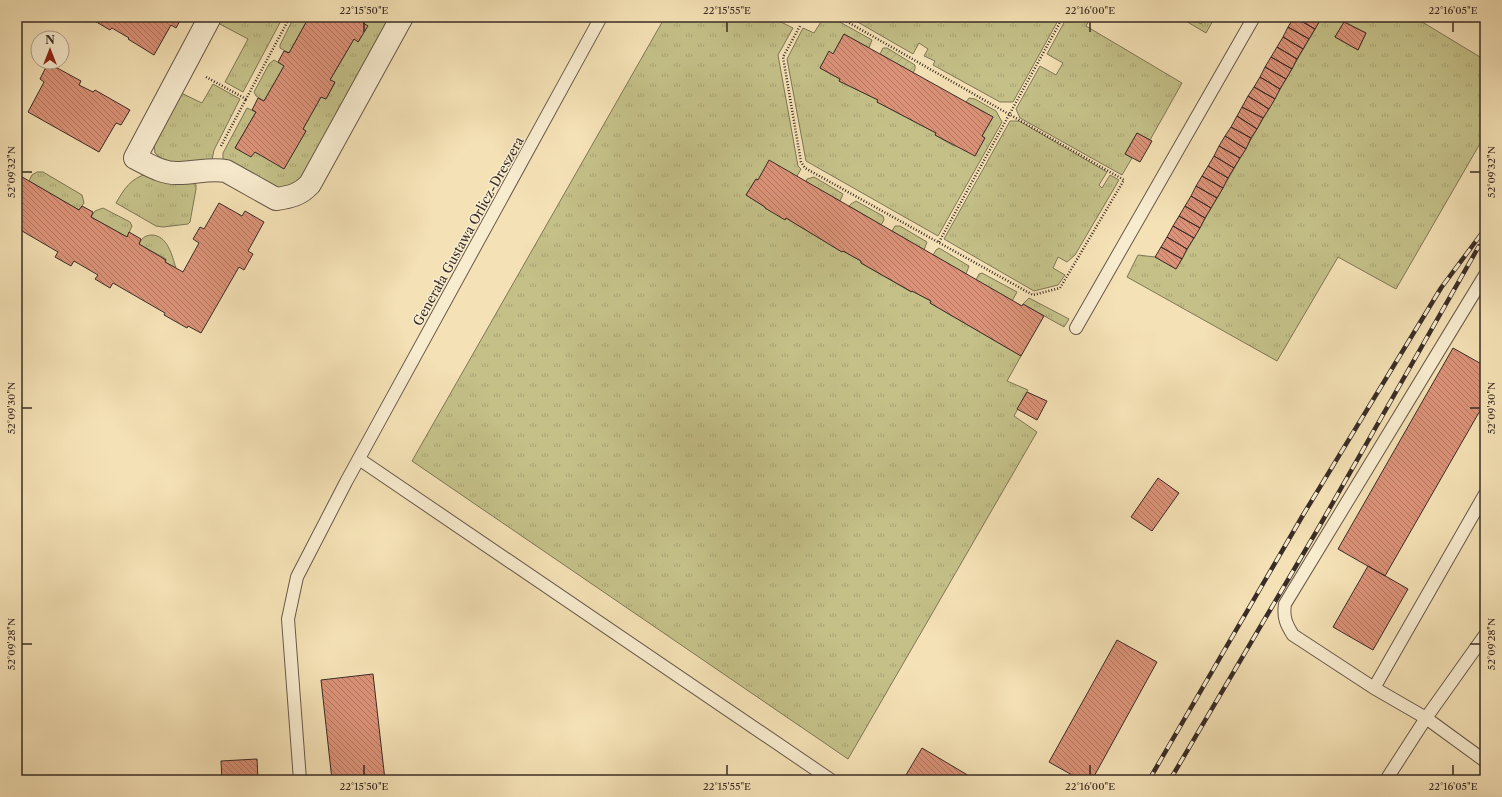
<svg xmlns="http://www.w3.org/2000/svg" width="1502" height="797" font-family="'Libre Caslon Text',serif">
<style>
.grass{fill:url(#grass-tufts);stroke:#7f7657;fill-rule:evenodd}
.garden{fill:url(#garden-furrows);stroke:#7f7657}
.building{fill:url(#building-back-hatch);stroke:#3a2c26}
.lines{fill:none;stroke-linecap:round;stroke-linejoin:round}
.lane-casing{stroke:#68594a;stroke-width:14}
.street-casing{stroke:#68594a;stroke-width:24}
.path{stroke:#3a2c26;stroke-width:2.5;stroke-dasharray:1 2;stroke-linecap:butt}
.lane{stroke:#f8eccf;stroke-width:12}
.street{stroke:#f8eccf;stroke-width:22}
.rail-casing{stroke:#3a2c26;stroke-width:4.5}
.rail{stroke:#f8eccf;stroke-width:3;stroke-dasharray:9;stroke-linecap:butt}
.ticks{fill:none;stroke:#3a2c26;stroke-width:1.5}
.labels{text-anchor:middle;stroke-width:3;stroke-linejoin:round;paint-order:stroke}
.street-label{font-size:13px;fill:#3a2c26;stroke:#f8eccf}
.neatline{fill:none;stroke:#3a2c26;stroke-width:1.5}
.ticks-label{font-size:10px;text-anchor:middle;fill:#3a2c26}
</style>
<defs>
<pattern id="grass-tufts" width="24" height="20" patternUnits="userSpaceOnUse"><rect width="24" height="20" fill="#c4c088"/><path d="M3 7l-1-3M5 7V3M7 7l1-3M15 17l-1-3M17 17v-4M19 17l1-3" fill="none" stroke="#a9a575"/></pattern>
<pattern id="garden-furrows" width="10" height="10" patternUnits="userSpaceOnUse"><rect width="10" height="10" fill="#c4c088"/><path d="M-1 1l2-2M0 10L10 0M9 11l2-2" fill="none" stroke="#a9a575"/></pattern>
<pattern id="building-back-hatch" width="6" height="6" patternUnits="userSpaceOnUse"><rect width="6" height="6" fill="#db9278"/><path d="M-1 5l2 2M0 0l6 6M5-1l2 2" fill="none" stroke="#b37762"/></pattern>
</defs>
<rect width="100%" height="100%" fill="#f4e1b5"/>
<filter id="stains"><feTurbulence type="fractalNoise" baseFrequency=".005" numOctaves="4"/><feColorMatrix values="0 0 0 0 .2 0 0 0 0 .09 0 0 0 0 .02 0 0 0 .5 -.17"/></filter>
<radialGradient id="worn" r=".72"><stop offset=".6" stop-color="#630" stop-opacity="0"/><stop offset="1" stop-color="#630" stop-opacity=".3"/></radialGradient>
<path class="grass" d="M220,17H283L243,92L225,82L248,39L216,22Z
M294,17H309L289,53L280,48V45Z
M366,17H394L302,179L296,185L276,189L223,160V153L247,108L256,112L235,148L255,152L284,168L306,131L303,129L321,97L326,99L335,83L330,80L354,39L359,41L367,26L363,23Z
M665,17H771L793,28L778,55L798,166L801,169L797,176L758,180L756,179L746,195L765,207V208L785,219L786,218L842,252L843,251L861,261V263L911,292L912,291L931,301L930,303L1021,356L1007,381L1028,390L1014,416L1037,432L848,759L412,461Z
M824,17H831L872,40L869,48L844,34L833,54L829,52L820,68L840,79L839,81L878,100L877,102L936,133L935,135L954,146L985,138L982,136L993,117L966,102L969,98L975,99L996,111L1002,122L938,236L806,161L787,59L803,28L814,33Z
M849,17H1060L1013,102H1000L933,65L935,61L924,56L928,49L919,43L913,54Z
M1067,17H1091L1086,26L1182,83L1150,140L1137,133L1125,154L1132,158L1122,175L1020,118L1016,109L1040,66L1056,75L1063,63L1047,54Z
M1179,17H1189L1201,24L1205,17H1215L1206,33Z
M1322,17H1414L1485,60V135L1396,289L1338,257L1277,361L1127,277L1138,255L1155,257L1176,269ZM1344,22L1366,33L1358,50L1335,37Z
M274,60L284,66L264,101L256,96L254,92L269,64Z
M213,84L240,99L214,150L212,160L187,167L165,162L155,153L154,145L179,92L202,103Z
M1010,121H1019L1107,172L1099,185L1102,188L1110,175L1119,180L1075,255L1067,262L1058,257L1053,268L1065,275L1058,285L1034,291L944,239Z
M37,172H43L82,195L84,203L79,210L29,181L32,175Z
M147,174C167,182 171,186 193,181L196,185V189L190,222L188,224L163,227L156,226L116,203C124,189 131,178 147,174Z
M814,177L843,194L840,201L806,182L807,179Z
M856,201L883,216L884,220L881,225L849,206L851,204Z
M103,208L130,222L132,226L127,237L91,217L95,211Z
M895,226H900L927,242L924,250L892,231Z
M151,235C168,235 172,256 176,268L165,262L166,259L139,244C142,238 144,236 151,235Z
M939,248L969,266L966,274L933,255L936,250Z
M982,273L1017,292L1012,301L976,280L979,274Z
M1029,298L1069,319L1064,327L1023,304Z"/>
<path class="garden" d="M883,48H887L915,65V69L913,73L880,54Z"/>
<path class="building" d="M88,17H182L176,28L171,25L154,55L128,39L129,38L112,28L110,30Z
M309,17H366L363,23L368,26L358,42L354,39L330,80L335,82L326,99L321,97L303,129L306,131L284,169L255,152L251,157L235,148L256,112L252,110L258,98L264,101L284,66L278,62L284,51L289,53Z
M1294,17L1315,29L1309,39L1288,27Z
M1294,17H1316L1320,20L1315,29Z
M1344,22L1366,33L1358,50L1335,37Z
M1288,27L1309,39L1303,49L1283,37Z
M844,34L993,117L982,136L985,138L975,156L935,135L936,133L877,102L878,100L839,81L840,79L820,68L829,51L833,54Z
M1283,37L1303,49L1297,59L1277,47Z
M1277,47L1297,59L1292,69L1271,57Z
M1271,57L1292,69L1286,79L1265,67Z
M48,63L81,81L79,85L93,92L95,90L130,110L121,125L116,123L99,152L28,112L44,82L40,79Z
M1265,67L1286,79L1280,89L1260,77Z
M1260,77L1280,89L1275,99L1254,87Z
M1254,87L1275,99L1269,109L1248,96Z
M1248,96L1269,109L1263,118L1242,107Z
M1242,107L1263,118L1257,129L1237,116Z
M1237,116L1257,129L1251,138L1231,127Z
M1231,127L1251,138L1246,149L1225,136Z
M1137,133L1152,141L1140,162L1125,154Z
M1225,136L1246,149L1240,158L1219,146Z
M1219,146L1240,158L1234,168L1214,156Z
M1214,156L1234,168L1228,178L1208,166Z
M769,160L1022,306L1023,304L1044,316L1021,356L930,303L931,301L912,291V292L861,263V261L843,251L842,252L786,218L785,220L765,208V207L746,195L756,179L758,180Z
M1208,166L1228,178L1223,188L1202,176Z
M17,174L79,210L82,206L93,212L91,217L127,237L129,232L141,239L139,244L166,260L165,262L183,272L199,243L193,239L200,227L204,229L219,203L242,216L245,211L264,222L248,251L253,254L244,270L239,267L201,333L188,326L187,328L164,315L165,313L113,283L110,288L95,279L98,275L74,261L71,266L55,257L58,252L17,228Z
M1202,176L1223,188L1217,198L1196,186Z
M1196,186L1217,198L1211,208L1191,196Z
M1191,196L1211,208L1205,218L1185,206Z
M1185,206L1205,218L1200,228L1179,216Z
M1179,216L1200,228L1194,238L1173,226Z
M1173,226L1194,238L1187,249L1167,237Z
M1167,237L1187,249L1182,259L1161,247Z
M1161,247L1182,259L1176,269L1155,257Z
M1453,348L1485,366V402L1385,576L1338,549Z
M1027,392L1047,401L1037,420L1017,409Z
M1158,478L1179,493L1152,531L1131,517Z
M1368,566L1408,589L1373,650L1333,627Z
M1117,640L1157,662L1092,780H1081L1049,762Z
M373,674L385,780H332L321,680Z
M922,748L976,780H903Z
M257,759L258,780H222L221,761Z"/>
<g class="lines">
<defs>
<path id="lane" d="M1485,275L1285,604C1283,617 1286,624 1293,635L1374,688L1426,718L1485,761
M1076,328L1254,17
M359,459L831,780
M1374,688L1485,494
M300,780L288,619L297,577L346,482L601,17
M1386,780L1426,718L1485,635"/>
<path id="street" d="M210,17L135,158C149,165 163,174 179,173C195,173 210,168 226,171L276,199C290,197 300,195 310,184L402,17"/>
</defs>
<use href="#lane" class="lane-casing"/>
<use href="#street" class="street-casing"/>
<path class="path" d="M800,26L783,57L801,162L805,168L1033,295L1060,288L1124,180L839,17
M206,77L246,99L290,17
M221,146L246,99
M939,242L1063,17"/>
<use href="#lane" class="lane"/>
<use href="#street" class="street"/>
<defs>
<path id="rail" d="M1149,780L1303,515L1441,288L1485,229
M1170,780L1319,527L1479,246"/>
</defs>
<use href="#rail" class="rail-casing"/>
<use href="#rail" class="rail"/>
</g>
<path class="ticks" d="M364,22V32M727,22V32M1090,22V32M1453,22V32M22,172H32M1470,172H1480M22,408H32M1470,408H1480M22,644H32M1470,644H1480M364,765V775M727,765V775M1090,765V775M1453,765V775"/>
<g class="labels">
<g class="street-label">
<text transform="translate(468 231) rotate(-61)" y="5">Generała Gustawa Orlicz-Dreszera</text>
</g>
</g>
<rect width="1502" height="797" fill="none" stroke="#f4e1b5" stroke-width="44"/>
<g transform="translate(50 50)"><circle r="19" fill="#f8eccf" stroke="#ac9f8b"/>
<path d="M0-3L7 15L0 10L-7 15Z" fill="#8f2418"/>
<text y="-6" font-size="11" font-weight="bold" text-anchor="middle" fill="#3a2c26">N</text>
</g>
<rect x="22" y="22" width="1458" height="753" class="neatline"/>
<g class="ticks-label">
<text x="364" y="14">22°15'50"E</text>
<text x="727" y="14">22°15'55"E</text>
<text x="1090" y="14">22°16'00"E</text>
<text x="1453" y="14">22°16'05"E</text>
<text transform="translate(11 172) rotate(-90)" y="4">52°09'32"N</text>
<text transform="translate(1491 172) rotate(-90)" y="4">52°09'32"N</text>
<text transform="translate(11 408) rotate(-90)" y="4">52°09'30"N</text>
<text transform="translate(1491 408) rotate(-90)" y="4">52°09'30"N</text>
<text transform="translate(11 644) rotate(-90)" y="4">52°09'28"N</text>
<text transform="translate(1491 644) rotate(-90)" y="4">52°09'28"N</text>
<text x="364" y="790">22°15'50"E</text>
<text x="727" y="790">22°15'55"E</text>
<text x="1090" y="790">22°16'00"E</text>
<text x="1453" y="790">22°16'05"E</text>
</g>
<rect width="100%" height="100%" filter="url(#stains)"/>
<rect width="100%" height="100%" fill="url(#worn)"/>
</svg>
